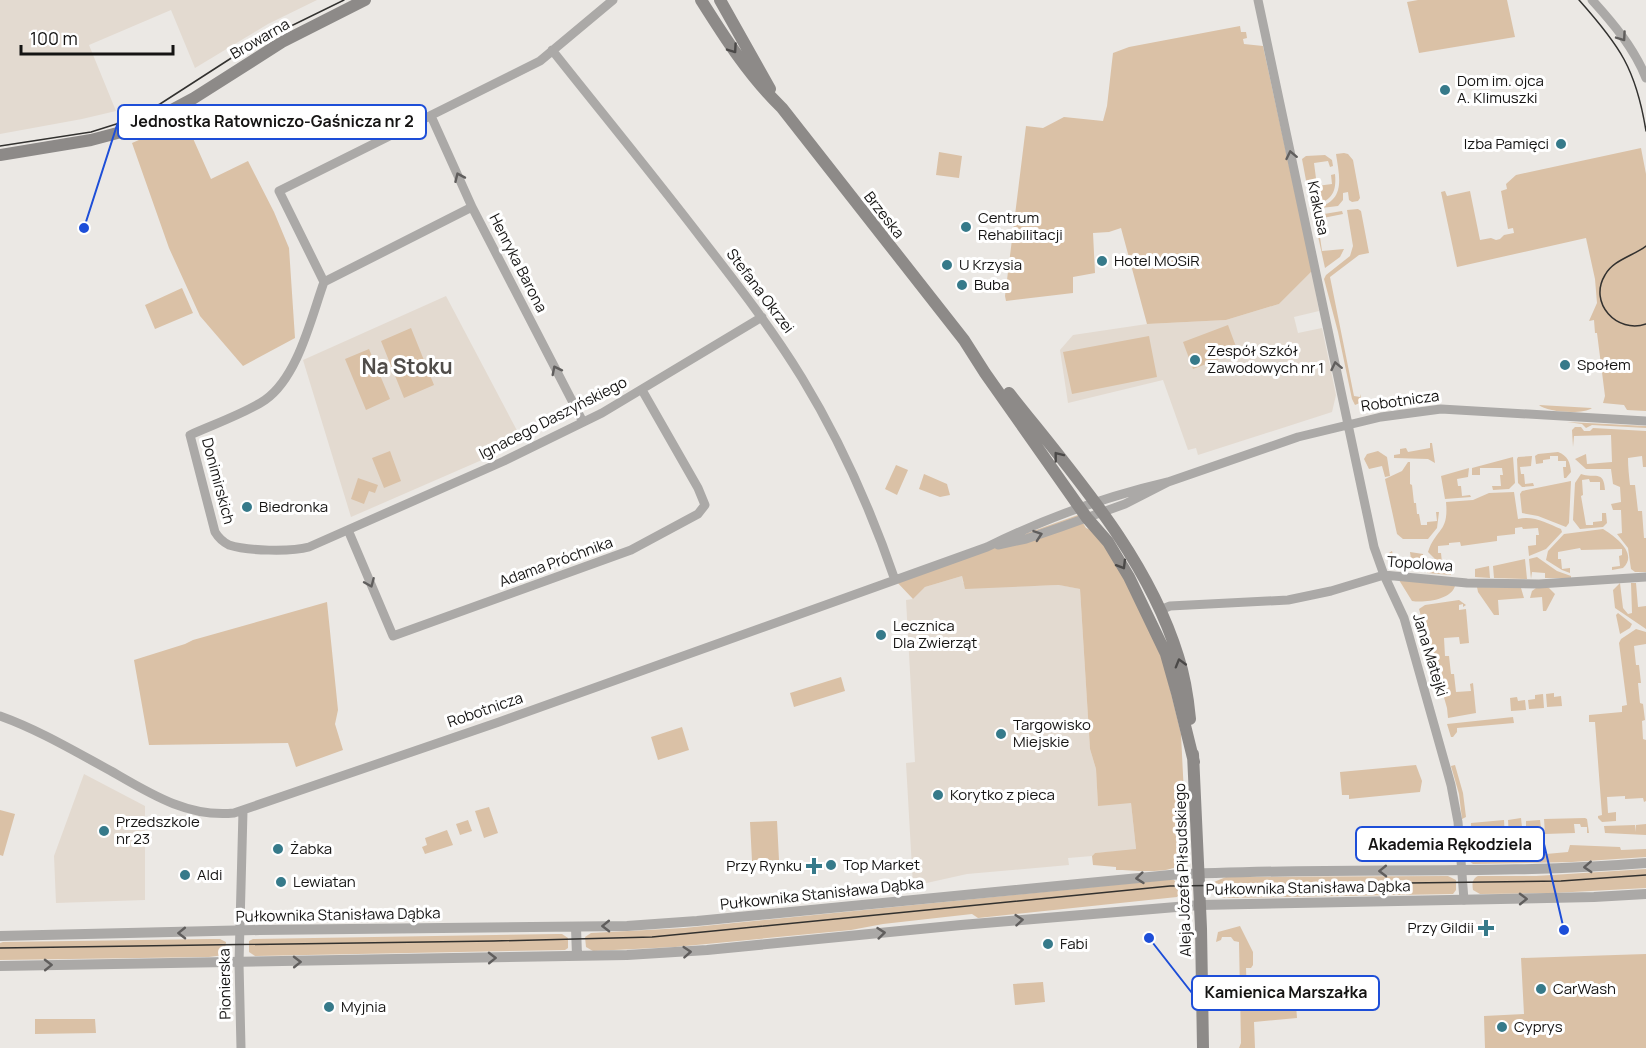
<svg xmlns="http://www.w3.org/2000/svg" width="1646" height="1048" font-family="Manrope,sans-serif">
<style>
.built{fill:#e3dad0}
.green{fill:#dac1a6}
.lines{fill:none;stroke-linecap:round;stroke-linejoin:round}
.minor{stroke:#aba9a7;stroke-width:9}
.tertiary{stroke:#aba9a7;stroke-width:10}
.secondary{stroke:#8d8a88;stroke-width:12}
.tram{stroke:#32312f;stroke-width:1.5}
.oneway{stroke:#605e5d}
.oneway2{stroke:#4b4948}
.poi-dot{fill:#367a8a;stroke:#fff;stroke-width:2}
.labels{text-anchor:middle;stroke-width:6;stroke-linejoin:round;paint-order:stroke}
.street-label{font-size:15px;fill:#151413;stroke:#fff}
.poi-label{font-size:15px;fill:#151413;stroke:#fff;text-anchor:start}
.district-label{font-size:21px;font-weight:bold;fill:#504d4a;stroke:#fff}
.leader{fill:none;stroke:#1d4ed8;stroke-width:2}
.callout-dot{fill:#1d4ed8;stroke:#fff;stroke-width:2}
.callout{fill:#fff;stroke:#1d4ed8;stroke-width:2}
.callout-label{font-size:16px;text-anchor:middle;font-weight:bold;fill:#151413}
</style>
<rect width="100%" height="100%" fill="#ebe8e4"/>
<path class="built" d="M0,0H317L268,24L195,68L171,10L89,45L116,111L82,119L0,134Z
M1312,271L1319,311L1294,317L1298,333L1322,328L1336,395L1332,412L1198,455L1196,448L1188,450L1163,380L1068,403L1060,350L1073,335L1147,324L1226,320L1279,304Z
M446,296L523,442L351,517L303,360Z
M962,576L963,583L1039,586L1060,585L1080,589L1090,749L1096,769L1098,805L1131,802L1136,850L1095,853L1092,856L1068,858L1069,865L967,874L913,886L906,763L915,762L906,600L913,599L925,587Z
M84,774L145,806V900L56,903L54,856Z"/>
<path class="green" d="M1418,0H1507L1515,37L1419,53L1407,2Z
M1240,26L1241,32H1246L1247,38L1243,39L1244,44L1263,46L1312,271L1279,304L1226,320L1147,324L1121,228L1109,232L1093,233L1095,273L1073,277V293L1006,301L1005,296L1026,126L1043,128L1064,117L1103,121L1107,106L1113,53L1129,47Z
M187,125L211,179L248,161L274,212L289,248L295,338L243,366L200,316L169,248L132,143L171,126Z
M1641,148L1646,174V411L1627,410L1624,405L1603,403L1605,396L1597,333H1595L1594,320L1589,321L1597,303L1595,279L1586,238L1457,267L1441,192L1445,191L1447,196L1470,191L1480,240L1491,238L1496,240L1500,239L1504,235L1514,233L1513,228L1508,229L1501,191L1507,189L1506,184L1516,175Z
M939,152L962,156L959,178L936,175Z
M1344,153L1348,154L1353,160L1360,198L1358,201L1352,202L1349,200L1348,192L1343,193V200L1338,206L1313,209C1346,202 1340,180 1336,154Z
M1325,155L1332,160L1333,166L1330,167L1328,161L1314,163L1317,186L1332,184L1331,175L1335,174C1337,195 1330,201 1311,207L1302,159L1306,156Z
M1358,209L1361,211L1369,253L1359,255L1330,277L1354,396L1360,397V394L1362,402L1355,405L1352,399L1338,332L1324,279L1326,275L1350,256L1353,246L1347,210Z
M1342,211L1343,214L1323,218L1326,236L1320,237L1322,251L1344,249L1340,257L1325,268L1314,218L1318,215Z
M182,288L193,313L155,329L145,305Z
M1228,325L1238,352L1193,369L1183,342Z
M411,328L434,385L404,398L381,341Z
M1149,336L1157,377L1072,394L1063,352Z
M369,349L390,399L366,410L345,359Z
M1539,405L1592,408C1583,415 1546,412 1539,405Z
M1567,422L1646,426V428L1592,425L1586,428L1582,424Z
M1575,427H1581L1584,431H1590L1593,428L1646,431V467H1643L1642,456L1628,458C1628,467 1629,476 1630,485H1635L1638,511H1642L1644,538H1646V572H1635L1631,569L1628,548L1617,534L1622,533L1621,510H1613L1611,504L1621,502L1620,487L1613,484L1611,469H1586L1575,459L1586,454L1587,464L1612,462L1611,435L1574,436L1573,447L1572,430Z
M1430,443H1432L1435,463L1428,459L1394,458V455L1400,454V449L1406,448L1408,452L1430,448Z
M390,451L401,481L384,488L372,458Z
M1378,451L1387,457L1390,476L1385,477L1382,466L1369,469L1364,459L1367,454Z
M1558,452C1568,456 1570,462 1571,472L1566,478H1564L1563,467H1566V461H1558V456H1550V459L1543,460V463L1536,464L1535,456L1538,454Z
M1532,456L1531,466L1520,467L1521,474H1524L1525,484L1533,483L1534,486L1522,487L1518,483L1517,459L1518,457Z
M1513,457L1515,483L1509,489L1493,490L1492,486H1501L1500,475H1503L1502,468H1480V475H1472V468Z
M1408,462H1410V484L1412,485L1414,503H1416L1417,514H1419L1421,525H1427V522L1437,521L1436,512H1439L1437,528L1428,539H1403L1397,534L1385,479L1402,471Z
M896,465L908,470L897,495L885,489Z
M1469,468L1468,477L1457,479L1458,486H1461L1462,496L1470,495L1471,497L1445,499L1441,476Z
M924,474L947,484L950,495L940,497L919,489Z
M1581,474C1594,479 1604,469 1605,490H1600V482H1590L1589,479L1582,480L1583,495L1581,496L1586,525H1593V522L1602,521V513H1606L1607,523L1603,527L1580,529L1573,520L1575,483Z
M358,478L378,485L375,493L369,491L364,504L351,499Z
M1571,481L1569,523L1566,527L1538,516L1522,513L1520,494L1522,491Z
M1514,492L1518,519C1533,515 1547,523 1561,529L1562,532L1546,549L1529,556L1528,546L1536,545V535H1539L1538,528L1523,529L1522,527L1515,528V534L1497,536V541L1461,546L1460,542L1449,543V545L1438,546V553H1441L1442,563L1451,562V565H1441L1428,552C1436,528 1449,533 1446,502L1473,500L1489,493Z
M1078,515L1086,528L1091,530L1109,549L1162,656L1181,734L1187,856C1181,877 1135,870 1116,870V867L1093,865L1092,856L1095,853L1136,849L1131,803L1098,806L1096,769L1090,749L1080,589L1059,585L965,589L962,576L925,587L913,599L895,580Z
M1603,529C1614,536 1639,553 1623,568L1612,570V567L1620,566L1619,556L1622,555V549L1581,550L1580,548L1558,552V559H1561L1562,569L1570,568V573L1562,570L1546,560L1548,551L1564,534Z
M1392,551L1394,559H1411L1410,552L1423,554V564L1417,569L1393,567L1387,554Z
M1537,557L1557,571L1571,576V578H1545V573L1532,572L1531,579L1529,559Z
M1525,559L1527,579L1494,578L1493,566Z
M1489,566L1490,578L1475,577V569Z
M1451,568V575L1427,573V569Z
M1399,580L1455,586C1451,600 1424,603 1412,601Z
M1620,583L1623,608L1628,614L1632,613L1631,583H1636L1638,607L1646,606V629L1615,608L1613,590Z
M1477,587L1521,588L1524,598L1498,600L1499,615H1494L1478,592Z
M1536,588H1549L1555,594L1546,611H1543L1542,597L1530,598L1532,591Z
M1459,600L1466,605L1463,607V604L1459,605V610L1466,609L1469,643L1460,644L1459,637L1444,638L1445,656H1449L1451,674H1454L1456,692L1471,691L1470,684L1473,683L1476,713L1448,718L1447,708L1419,609L1425,605Z
M327,602L338,710L335,724L343,750L296,767L288,743L149,745L134,660L185,644L193,640Z
M1618,613L1632,624L1630,628L1620,634L1616,615Z
M1636,629L1646,632V644L1634,646L1636,665H1639L1641,683H1638L1640,703L1643,704L1645,720L1642,721L1643,739L1646,740V801L1644,802L1643,798L1625,799V796L1607,797L1608,813L1616,812V821L1602,822L1598,818V816L1602,815L1595,722H1589V715L1622,712V706L1627,705L1619,643L1621,639Z
M841,677L845,691L794,707L790,693Z
M1554,693V697L1561,696L1562,706L1547,707L1546,694Z
M1543,694L1544,708L1529,709L1528,700L1535,699V695Z
M1517,697L1518,701L1525,700L1526,710L1511,711L1510,698Z
M1513,717L1514,723L1457,728V732L1453,737H1451L1447,724Z
M682,727L689,750L658,760L651,737Z
M1416,765L1422,781L1420,792L1349,799V795H1342L1340,772Z
M1455,765L1463,793L1466,817L1462,819L1459,794L1451,766Z
M489,807L498,833L484,838L475,811Z
M0,810L15,814L3,856L0,855Z
M1521,818L1523,836L1509,837L1508,820Z
M1585,818L1587,819L1589,833H1587V827H1581L1580,824H1574L1575,833L1545,834L1544,819Z
M468,820L472,831L460,835L456,824Z
M1504,820L1505,838L1476,840L1471,836V823Z
M1540,820L1542,835L1526,836V821Z
M777,821L779,860L752,861L750,822Z
M1646,824V835L1605,833L1604,826L1635,825V832L1636,825Z
M447,830L453,845L425,854L422,847L427,845L425,838Z
M1570,845L1620,847L1621,850L1646,849V857L1572,862L1473,864L1469,861L1471,854L1479,853L1480,859L1514,856L1515,849L1533,848L1535,855L1568,852Z
M1646,869V888L1554,893L1480,894L1473,890C1472,884 1472,879 1478,876H1536Z
M1448,876L1456,880V890L1453,894L1223,898L1213,894L1214,882L1226,877Z
M1163,880H1174L1178,884L1179,894L1177,897L978,918L972,914L883,924L851,930L675,947L593,951L586,947L585,937L591,933L684,928Z
M1240,926L1253,952V965L1251,968H1246L1247,995H1262L1264,986L1275,989L1276,985L1293,989L1295,993L1297,1018L1254,1022L1255,1048H1239L1241,1043L1239,942L1234,941L1231,937H1222L1221,940L1216,942L1218,932Z
M557,934H562L568,938V948L565,950L255,956L249,952V941L253,939Z
M210,939H220L226,942L224,955L209,957L0,960V943L3,942Z
M1646,954V1048H1485L1484,1016L1524,1014L1521,958Z
M1043,982L1045,1002L1015,1005L1013,984Z
M35,1019H95L96,1033L35,1034Z"/>
<g class="lines">
<path class="minor" d="M613,0L540,61L279,191L324,282C311,318 298,377 265,400C246,413 212,425 190,435L215,532C218,537 223,542 229,545C247,551 291,552 309,547L504,461L602,413L762,317
M1258,0L1374,547L1384,575L1404,618L1451,785L1458,822L1464,900
M1592,0C1613,23 1634,48 1646,78
M552,50C602,113 653,175 702,239C737,284 772,329 802,378C841,442 871,510 895,580
M431,116L472,207L583,422
M324,282L472,207
M348,530L393,636L631,550L698,514L705,505L698,488L642,390
M998,545L1026,539L1061,527L1125,504L1168,482L1298,437L1381,417L1441,409L1646,421
M1160,610L1170,606L1288,600L1331,591L1384,575L1467,583L1539,584L1646,577
M0,716C39,730 74,751 111,771C149,793 188,818 234,813L499,722L987,547C1046,518 1103,497 1168,482
M241,1048L239,963L243,811"/>
<path class="tertiary" d="M576,927L577,956
M0,936L260,930L627,926L697,921L1170,875C1329,866 1488,876 1646,863
M0,966L627,955L707,950L961,925L1200,905L1594,897L1646,894"/>
<path class="secondary" d="M701,0C725,38 749,76 782,108L964,340L985,373L1087,518L1108,542L1129,577L1166,654L1177,693L1194,762
M720,0L770,89
M0,155L91,140L140,127L194,98L282,42L365,0
M1009,393C1073,474 1147,556 1178,656C1185,677 1188,698 1190,719
M1193,754L1201,928L1203,1048"/>
<path class="tram" d="M1579,0C1620,46 1636,69 1646,131
M0,146L91,132L129,120L160,104L250,46L344,0
M1646,246C1633,256 1613,260 1605,275C1588,303 1617,334 1646,324
M0,948L494,941L652,937L1170,886L1561,881L1646,875"/>
</g>
<defs><path id="oneway-chevron" d="M-2-3.5L2.5 0L-2 3.5" fill="none" stroke-width="1.6" stroke-linecap="round" stroke-linejoin="round" transform="scale(1.5)"/></defs>
<g class="oneway">
<use href="#oneway-chevron" transform="translate(1622 37) rotate(55)"/>
<use href="#oneway-chevron" transform="translate(1291 155) rotate(-102)"/>
<use href="#oneway-chevron" transform="translate(459 177) rotate(-114)"/>
<use href="#oneway-chevron" transform="translate(1336 366) rotate(-102)"/>
<use href="#oneway-chevron" transform="translate(556 370) rotate(-117)"/>
<use href="#oneway-chevron" transform="translate(1038 535) rotate(-19)"/>
<use href="#oneway-chevron" transform="translate(370 583) rotate(67)"/>
<use href="#oneway-chevron" transform="translate(1588 867) rotate(177)"/>
<use href="#oneway-chevron" transform="translate(1383 871) rotate(179)"/>
<use href="#oneway-chevron" transform="translate(1140 878) rotate(174)"/>
<use href="#oneway-chevron" transform="translate(1523 899) rotate(-1)"/>
<use href="#oneway-chevron" transform="translate(1019 920) rotate(-5)"/>
<use href="#oneway-chevron" transform="translate(606 926) rotate(179)"/>
<use href="#oneway-chevron" transform="translate(182 933) rotate(179)"/>
<use href="#oneway-chevron" transform="translate(881 933) rotate(-6)"/>
<use href="#oneway-chevron" transform="translate(687 952) rotate(-4)"/>
<use href="#oneway-chevron" transform="translate(492 958) rotate(-1)"/>
<use href="#oneway-chevron" transform="translate(297 962) rotate(-1)"/>
<use href="#oneway-chevron" transform="translate(48 965) rotate(-1)"/>
</g>
<g class="oneway2">
<use href="#oneway-chevron" transform="translate(733 49) rotate(55)"/>
<use href="#oneway-chevron" transform="translate(1058 456) rotate(-128)"/>
<use href="#oneway-chevron" transform="translate(1122 565) rotate(59)"/>
<use href="#oneway-chevron" transform="translate(1180 663) rotate(-106)"/>
</g>
<g class="poi-dot">
<circle cx="1445" cy="90" r="6"/>
<circle cx="1561" cy="144" r="6"/>
<circle cx="966" cy="227" r="6"/>
<circle cx="1102" cy="261" r="6"/>
<circle cx="947" cy="265" r="6"/>
<circle cx="962" cy="285" r="6"/>
<circle cx="1195" cy="360" r="6"/>
<circle cx="1565" cy="365" r="6"/>
<circle cx="247" cy="507" r="6"/>
<circle cx="881" cy="635" r="6"/>
<circle cx="1001" cy="734" r="6"/>
<circle cx="938" cy="795" r="6"/>
<circle cx="104" cy="831" r="6"/>
<circle cx="278" cy="849" r="6"/>
<circle cx="831" cy="865" r="6"/>
<path d="M811 857h6v6h6v6h-6v6h-6v-6h-6v-6h6z"/>
<circle cx="185" cy="875" r="6"/>
<circle cx="281" cy="882" r="6"/>
<path d="M1483 919h6v6h6v6h-6v6h-6v-6h-6v-6h6z"/>
<circle cx="1048" cy="944" r="6"/>
<circle cx="1541" cy="989" r="6"/>
<circle cx="329" cy="1007" r="6"/>
<circle cx="1502" cy="1027" r="6"/>
</g>
<g class="labels">
<g class="street-label">
<text transform="translate(260 39) rotate(-30)" y="5">Browarna</text>
<text transform="translate(1318 208) rotate(78)" y="5">Krakusa</text>
<text transform="translate(884 215) rotate(52)" y="5">Brzeska</text>
<text transform="translate(518 263) rotate(63)" y="5">Henryka Barona</text>
<text transform="translate(760 291) rotate(53)" y="5">Stefana Okrzei</text>
<text transform="translate(1400 401) rotate(-8)" y="5">Robotnicza</text>
<text transform="translate(553 418) rotate(-27)" y="5">Ignacego Daszyńskiego</text>
<text transform="translate(218 481) rotate(75)" y="5">Donimirskich</text>
<text transform="translate(556 562) rotate(-20)" y="5">Adama Próchnika</text>
<text transform="translate(1420 564) rotate(4)" y="5">Topolowa</text>
<text transform="translate(1430 655) rotate(73)" y="5">Jana Matejki</text>
<text transform="translate(485 710) rotate(-19)" y="5">Robotnicza</text>
<text transform="translate(1183 870) rotate(-92)" y="5">Aleja Józefa Piłsudskiego</text>
<text transform="translate(1308 888) rotate(-1)" y="5">Pułkownika Stanisława Dąbka</text>
<text transform="translate(822 894) rotate(-6)" y="5">Pułkownika Stanisława Dąbka</text>
<text transform="translate(338 915) rotate(-1)" y="5">Pułkownika Stanisława Dąbka</text>
<text transform="translate(225 984) rotate(-91)" y="5">Pionierska</text>
</g>
<g class="poi-label">
<text x="1457" y="86">Dom im. ojca<tspan x="1457" dy="17">A. Klimuszki</tspan></text>
<text x="1549" y="149" text-anchor="end">Izba Pamięci</text>
<text x="978" y="223">Centrum<tspan x="978" dy="17">Rehabilitacji</tspan></text>
<text x="1114" y="266">Hotel MOSiR</text>
<text x="959" y="270">U Krzysia</text>
<text x="974" y="290">Buba</text>
<text x="1207" y="356">Zespół Szkół<tspan x="1207" dy="17">Zawodowych nr 1</tspan></text>
<text x="1577" y="370">Społem</text>
<text x="259" y="512">Biedronka</text>
<text x="893" y="631">Lecznica<tspan x="893" dy="17">Dla Zwierząt</tspan></text>
<text x="1013" y="730">Targowisko<tspan x="1013" dy="17">Miejskie</tspan></text>
<text x="950" y="800">Korytko z pieca</text>
<text x="116" y="827">Przedszkole<tspan x="116" dy="17">nr 23</tspan></text>
<text x="290" y="854">Żabka</text>
<text x="843" y="870">Top Market</text>
<text x="802" y="871" text-anchor="end">Przy Rynku</text>
<text x="197" y="880">Aldi</text>
<text x="293" y="887">Lewiatan</text>
<text x="1474" y="933" text-anchor="end">Przy Gildii</text>
<text x="1060" y="949">Fabi</text>
<text x="1553" y="994">CarWash</text>
<text x="341" y="1012">Myjnia</text>
<text x="1514" y="1032">Cyprys</text>
</g>
<g class="district-label">
<text x="407" y="374">Na Stoku</text>
</g>
</g>
<path class="leader" d="M84 228L118 122M1564 930L1544 844M1149 938L1192 993"/>
<g class="callout-dot">
<circle cx="84" cy="228" r="6"/>
<circle cx="1564" cy="930" r="6"/>
<circle cx="1149" cy="938" r="6"/>
</g>
<g class="callout">
<rect x="118" y="105" width="308" height="34" rx="6"/>
<rect x="1356" y="827" width="188" height="34" rx="6"/>
<rect x="1192" y="976" width="187" height="34" rx="6"/>
</g>
<g class="callout-label">
<text x="272" y="127">Jednostka Ratowniczo-Gaśnicza nr 2</text>
<text x="1450" y="850">Akademia Rękodziela</text>
<text x="1286" y="998">Kamienica Marszałka</text>
</g>
<path d="M21 45v9h152v-9" fill="none" stroke="#151413" stroke-width="3"/>
<text x="30" y="45" font-size="18" fill="#151413" stroke="#ffffff" stroke-width="4.5" paint-order="stroke">100 m</text>
</svg>
